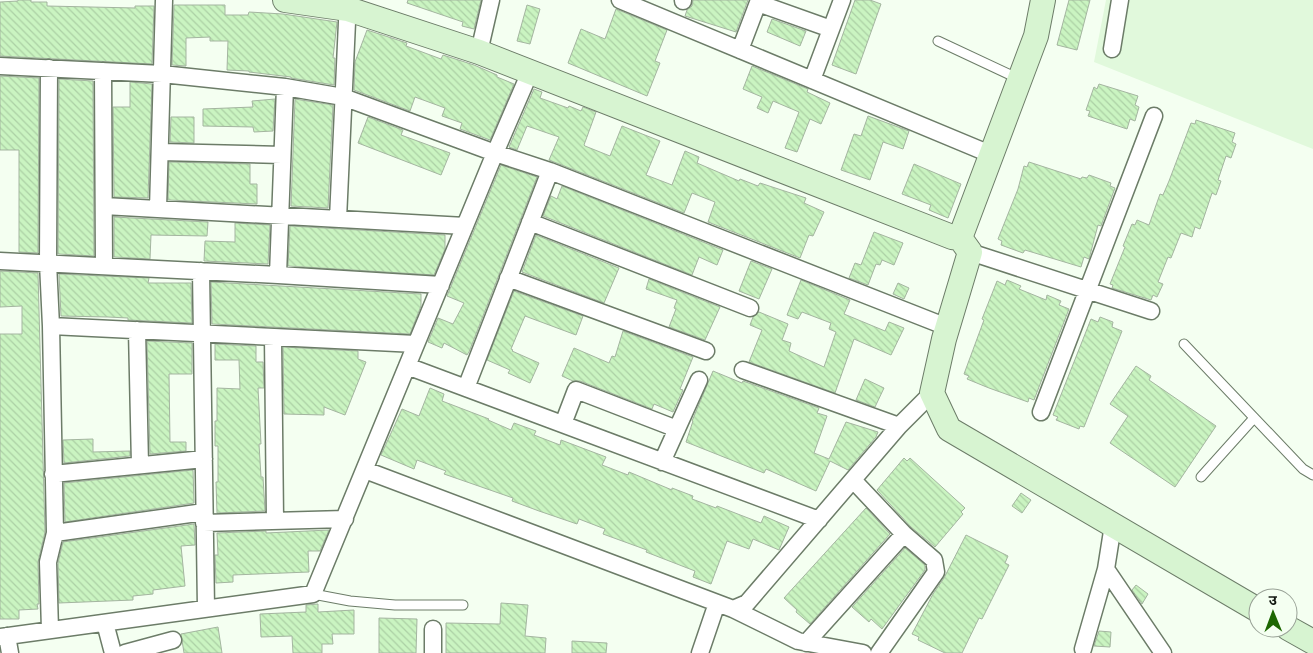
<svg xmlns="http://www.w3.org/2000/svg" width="1313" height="653" font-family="Signika,'Noto Sans Devanagari',sans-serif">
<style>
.built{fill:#e1f9dc}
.building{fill:url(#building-back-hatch);stroke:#a4b5a0}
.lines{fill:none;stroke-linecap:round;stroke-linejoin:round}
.lane-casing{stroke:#6c7c68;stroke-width:11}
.street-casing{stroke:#6c7c68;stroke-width:19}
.secondary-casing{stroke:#6c7c68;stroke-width:26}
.lane{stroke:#fff;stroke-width:9}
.street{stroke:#fff;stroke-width:16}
.secondary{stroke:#d7f4d1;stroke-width:24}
</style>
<defs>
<pattern id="building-back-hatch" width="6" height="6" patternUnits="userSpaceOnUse" patternTransform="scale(1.25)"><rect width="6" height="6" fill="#caf4c1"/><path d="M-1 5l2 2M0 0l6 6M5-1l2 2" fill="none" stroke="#acd0a5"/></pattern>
</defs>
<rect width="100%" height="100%" fill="#f4fff1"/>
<path class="built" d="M1106,0H1313V149L1094,62Z"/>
<path class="building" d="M18,0H31V2H47V6L135,8V6H154L152,64L0,56V2L18,1Z
M408,0H481L474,29L462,26L463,22L407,3Z
M693,0H748L736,32L685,16L687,10L692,6Z
M855,0H870L881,4L856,74L832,65Z
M1069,0H1090L1077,50L1057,45Z
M174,5H225V15H248L249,12L283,14L337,22L333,58H335L334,85L291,78V77L249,72V71L227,70L228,41H210V37L186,38V66L172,65Z
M527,5L540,9L530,44L517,41Z
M616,9L667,30L655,61L660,63L647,96L568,63L581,29L605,39Z
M772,19L806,31L800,46L767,32Z
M367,30L407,43L406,46L441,59L443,55L474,65L497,75V77L514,84L490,140L460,129L462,123L442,116L445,108L415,97L410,111L354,90L355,62Z
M752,66L808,89L807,92L830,103L821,124L810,119L797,152L785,148L799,112L773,101L768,113L757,108L762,97L743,89Z
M0,76L39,78L38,253L19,252V150H0Z
M59,79L93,81L94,256L58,254Z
M130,82L152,84L148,198L114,197L113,107H130Z
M1099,84L1138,96L1135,105L1139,107L1135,121L1130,119L1127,129L1088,116L1090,111L1086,110L1094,87L1097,89Z
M534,89L542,92L540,98L568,108L569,106L581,111L583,107L596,112L584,145L585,146L610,156L622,126L660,141L646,175L672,185L685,151L699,157L697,163L739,181L740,179L758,186L760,183L806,198L804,203L824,212L813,236L809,235L800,258L708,222L715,202L692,193L684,213L549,160L559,137L527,126L517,150L509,147Z
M275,99L273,131L254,132L253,127L203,126V109L253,107L252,101Z
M295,99L333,105L328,208L291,206Z
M868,116L909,131L903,149L883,142L870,180L841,170L854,134L861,136Z
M171,117H194V143L170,142Z
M368,117L403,130L401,135L450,153L441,175L358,143Z
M1196,120L1235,133L1232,142L1236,144L1231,158L1226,156L1218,180L1221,181L1216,195L1212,193L1200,229L1195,227L1192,237L1181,233L1171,258L1168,257L1158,282L1163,284L1157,297L1153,295L1151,300L1112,288L1113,285L1110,284L1125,247L1123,246L1132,224L1135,225L1137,220L1149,225L1160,194L1163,195L1169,181L1191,123L1195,124Z
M169,162L250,164V184H257V204L168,200Z
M1029,162L1081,179L1082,177L1087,178L1089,175L1111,183L1110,186L1115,188L1101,226L1098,225L1089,259L1084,257L1081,267L1025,250L1023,253L1001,245L1002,241L998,239L1018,189L1024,166L1027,167Z
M914,164L961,184L948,218L929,210L931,205L902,194Z
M501,165L537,177L469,352L467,355L444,343L442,348L428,342L438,318L453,324L464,303L447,296Z
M562,186L723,250L717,265L699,257L692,275L543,216L551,196L557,199Z
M114,217L208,222L207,236L151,235L150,259L114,257Z
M235,223L270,225L268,264L204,261L205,241L235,242Z
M290,226L445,235V249L434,275L288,266Z
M874,232L903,243L894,265L882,260L880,265L876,264L868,285L849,278L855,263L861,265Z
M536,235L619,268L604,303L522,272Z
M751,261L772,269L759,299L739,291Z
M0,271L38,273L45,532L38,562L39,604H37L38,609L19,610V619H0V334H22V306L0,307Z
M59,274L149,278L148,283H191L192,323L128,320V318L108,317L61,316Z
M649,279L720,307L705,340L669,327L676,309L674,308L677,300L646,289Z
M801,280L850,300L844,314L885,331L889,322L904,328L891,355L854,339L835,393L749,362L762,330L750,325L753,317L759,312L788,324L782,340L791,343L789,351L824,367L836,332L829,329L831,323L802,312L798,319L787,315Z
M1007,280L1021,286L1019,289L1046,300L1047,295L1061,301L1059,305L1069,309L1034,400L1029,398L1028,402L989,388L967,379L969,376L964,374L984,320L982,319L997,281L1005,285Z
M211,282L421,294V306L410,334L212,324Z
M898,283L909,288L904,299L893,294Z
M514,291L583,316L576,335L525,316L511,349L513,350L512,351L539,363L530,383L508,373L510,370L487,360Z
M1100,317L1113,322L1112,327L1122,331L1084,427L1080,426L1079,429L1056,420L1058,417L1053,415L1091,319L1098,322Z
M623,331L693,357L680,389L683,390L673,412L654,404L652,409L580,381H573L562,376L574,348L609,363L612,356L615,357Z
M147,341L192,343V374H169L170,442H186V451L150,454Z
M215,344L256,346V362H263L264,388H258L261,444H259L261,477H263L265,511L217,513L216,482H218V446H215V421H217V388L240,389L239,360H215Z
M283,347L358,351V359L366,362L345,415L324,407V415L284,414Z
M1136,366L1151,376L1149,380L1216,426L1175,487L1110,443L1128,416L1110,404Z
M713,371L742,383L743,381L819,408L817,413L827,416L814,453L829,459L846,422L878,432L876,437L848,470L830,461L816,491L766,469L764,473L686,442L693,421H692Z
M865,379L884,388L875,407L856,400Z
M430,388L444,394L442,401L489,419L488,420L511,430L514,423L536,431L534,435L560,445L561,440L606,457L602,465L628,475L629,472L672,490V488L693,496L692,499L716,508L717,506L761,523L764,516L789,527L779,550L753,539L749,549L727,541L711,584L693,577L695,571L646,552L647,550L603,534L605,529L579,519L577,524L539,511L512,501L513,498L444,474L446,471L417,460L414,469L381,455L402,409L419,416Z
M93,439V452L130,451V456L64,463L63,440Z
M904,458L907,461L910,458L965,508L961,512L963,514L935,547L911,527L877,490Z
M193,470L194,503L65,522L64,483Z
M1021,493L1031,500L1022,513L1012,506Z
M866,508L890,534L810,624L796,612L797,610L784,598Z
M194,524L195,545L181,546L185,586L153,590V594L133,596V600L59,603L58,563L63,542Z
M329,530L320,551H308L309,572L233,575V582L216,583L215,555H218L217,533L266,531V533Z
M966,535L1008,556L1005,563L1009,565L982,619L979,618L962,653H945L918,640L919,637L912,634L933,594L944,578Z
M905,548L925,565V570L882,629L871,619L869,622L852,607Z
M1136,585L1148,594L1142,604L1132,590Z
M501,603L528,605L525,636L546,638L545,653H446V623L500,624Z
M318,604V612L354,610V634H332L333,644H322V653H293L292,636L261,637L260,614L306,612V605Z
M379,618L417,619L416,653H379Z
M218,627L222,653H184L181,634Z
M1099,631L1111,632L1110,647L1094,646Z
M572,641L607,643L606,653H572Z"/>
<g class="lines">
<defs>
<path id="lane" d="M938,41L1019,79
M1184,344L1303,469L1313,475
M1201,477L1254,418
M313,594L350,601L395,605H463"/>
<path id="street" d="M620,0L990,154
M683,1V0
M758,3L831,29
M1112,49L1120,0
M740,50L759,0
M479,52L491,0
M0,66L162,74L285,87L343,97L495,153L550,171L947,327
M49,68L48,263L51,326L55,533L48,562L50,630
M103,71L104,266
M812,80L842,0
M160,152L282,155
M104,206L465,226
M158,209L164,0
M338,219L348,0
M530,222L750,308
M970,252L1151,311
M0,261L278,275L441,285
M201,271L206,608
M278,275L285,87
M508,278L706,351
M51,326L416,344
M137,330L140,465
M273,337L275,520
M407,366L819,520
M743,370L899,426
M466,388L550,171
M1041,412L1154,116
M563,424L576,390L677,429
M662,462L699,380
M365,470L733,609L747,603L899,426L932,393
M53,474L204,459
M853,480L904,534L934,560L936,572L879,653
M204,523L345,519
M55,533L204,512
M1106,569L1163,653
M733,609L798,641L863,653
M105,623L113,653
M7,636L10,653
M0,637L313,594L495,153L530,72
M806,643L904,534
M1083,649L1106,569L1113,525
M125,653L173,640
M433,653V629
M700,653L717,603"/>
<path id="secondary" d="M285,0L348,9L479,52L952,237L960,238L970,252L944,339L932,393L949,429L1258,610
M960,238L1036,36L1043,0
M1288,628L1313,642"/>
</defs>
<use href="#lane" class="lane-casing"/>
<use href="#street" class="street-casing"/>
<use href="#secondary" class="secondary-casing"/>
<use href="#lane" class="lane"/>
<use href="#street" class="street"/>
<use href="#secondary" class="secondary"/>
</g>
<g transform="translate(1273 613) rotate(359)"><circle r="24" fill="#f4fff1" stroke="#99a297"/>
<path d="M0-4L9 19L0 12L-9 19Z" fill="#1d6702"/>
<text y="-8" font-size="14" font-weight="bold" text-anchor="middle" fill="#111710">उ</text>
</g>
</svg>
